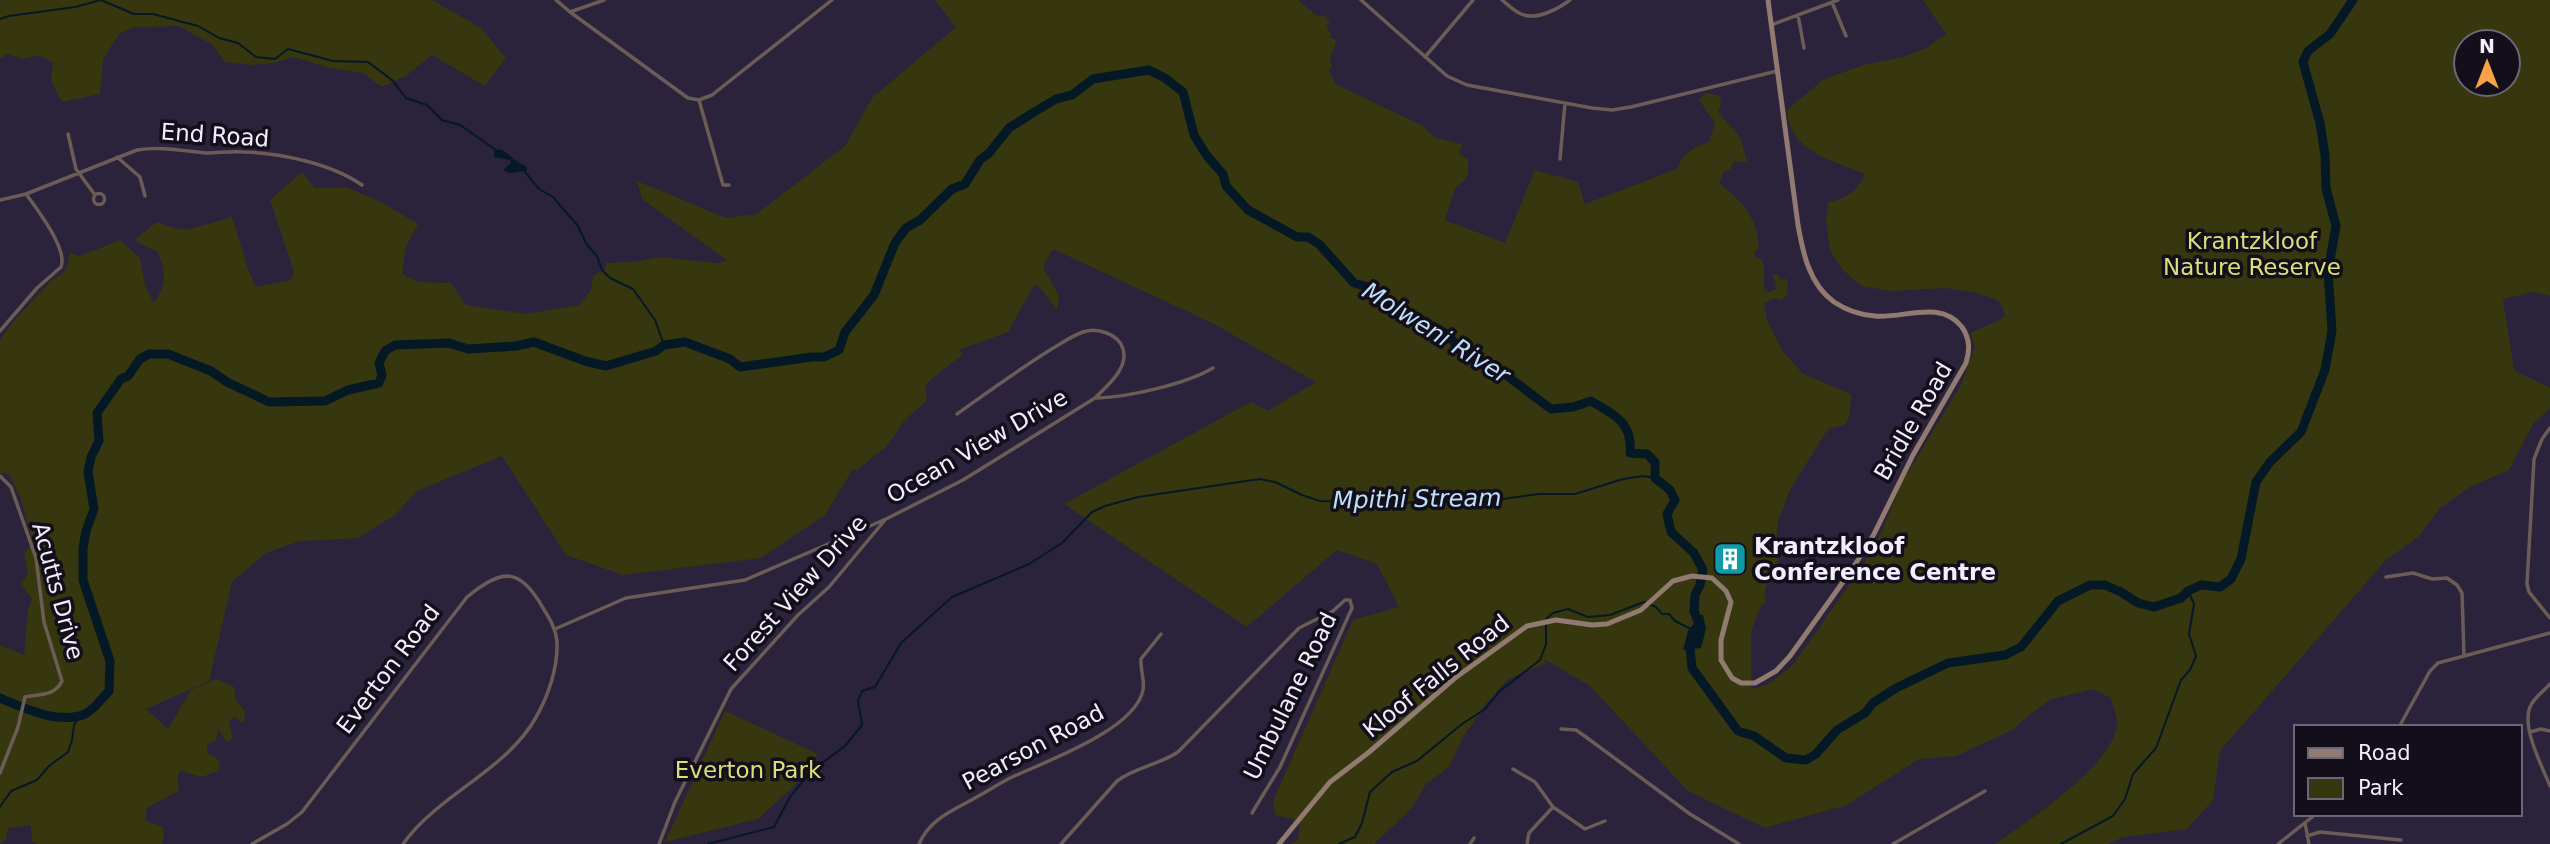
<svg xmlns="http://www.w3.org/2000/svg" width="2550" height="844" font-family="'DejaVu Sans',sans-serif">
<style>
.green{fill:#36370e;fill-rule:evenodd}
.water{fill:#051826}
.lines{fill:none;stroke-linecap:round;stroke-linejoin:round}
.stream{stroke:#051826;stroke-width:2}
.river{stroke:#051826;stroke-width:9}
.street{stroke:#6b5c56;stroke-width:3.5}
.secondary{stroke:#917a70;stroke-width:5}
.labels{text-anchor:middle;stroke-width:7;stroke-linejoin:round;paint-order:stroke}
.street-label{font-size:23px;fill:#f2edff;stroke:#120e1a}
.park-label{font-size:23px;fill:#dbdf79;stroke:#120e1a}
.poi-label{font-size:23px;font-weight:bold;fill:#f2edff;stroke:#120e1a;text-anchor:start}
.water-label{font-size:24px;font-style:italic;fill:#bee0fa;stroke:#120e1a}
</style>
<rect width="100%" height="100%" fill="#2b223c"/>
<path class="green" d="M0,0H432L481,28L506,58L485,86L432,55L406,76L382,87L363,73L329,68L294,57L273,63L251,65L225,62L213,45L179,26L134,27L119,34L103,59L100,94L62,102L51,80L53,63L40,55L22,59L7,54L0,59Z
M935,0H1298L1317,16H1324L1330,22L1326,26L1331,34L1330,39L1334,38L1336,42L1330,59L1332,67L1329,69L1335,84L1421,125L1436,138L1462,144L1459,154L1468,159C1469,172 1469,180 1456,186L1445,220L1505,243L1535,170L1578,182L1585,204L1677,169C1682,153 1694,147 1709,142L1715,123L1699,100L1706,93L1720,96L1721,104L1718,112L1740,137L1747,162L1734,161L1730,170L1724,171L1719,183C1743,202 1757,217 1759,248L1755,251V257L1761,259C1767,269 1762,279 1765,291L1770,292L1777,288L1773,275L1778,274L1780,280L1785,278L1788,283L1787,295L1781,300L1774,298L1764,303L1767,320L1782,350L1803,374L1851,394L1850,414L1846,424L1828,429L1790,490L1777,524L1778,571L1768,577L1769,581L1765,590V604H1762L1751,631V689L1767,685L1793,665L1863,565L1880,535L1902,482L1961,385L1975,347L1970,333L2000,320L2005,315L2001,304L1995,299L1974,292L1944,288L1891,291L1861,286L1844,271L1830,251L1826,219L1828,203C1846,198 1857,192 1865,174C1833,160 1789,152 1787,110L1824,79L1864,65L1903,57L1927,48L1946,34L1923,0H2550V296L2532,292L2503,299L2514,370L2550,388V408L2533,424L2509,470L2468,488L2439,509L2418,537L2385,561L2220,751L2213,800L2187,829L2123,837L2108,844H1995C2028,821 2114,765 2117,724C2117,716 2113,706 2111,698L2093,689L2049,700L2010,731L1956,756L1919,759L1847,805L1765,828L1688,791L1590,686L1544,659L1545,664L1508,679L1484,706L1462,739L1449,767L1426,784L1411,809L1374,844H1291L1298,839L1300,826L1293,819L1275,815L1273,801L1353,620L1399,607L1377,564L1337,550L1247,627L1064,504L1251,402L1268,411L1316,382L1212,323L1053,249L1043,267L1059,296L1057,310L1040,288L1034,285L1008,332L958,350L963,354L928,382L925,389L927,400L904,421L886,447L857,470L853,469L825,515L761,558L623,575L566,555L502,456L417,491L395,515L358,538L300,541L266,553L232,582L209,681L146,709L168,729L191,690L217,679L234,687L236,700L245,711L244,723L234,717L229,722L233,739L226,742L218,728L216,740L207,745L208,753L219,760V771L201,777L181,771L177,777L179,790C168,799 156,800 146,810V821L163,827L164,839L162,844H37L32,841L31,825L8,828L6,839L0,844V645L24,655L28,610L32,599L20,584L28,574L24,554L33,542L20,496L9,474L0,473V340L12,323L52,280L63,273L67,267L70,253L80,256L120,240L140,258L145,286L154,303C167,282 166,274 158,252L139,243L135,239L157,222L177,229L187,230L232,217L249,272L256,287L291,280L294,271L270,200L302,172L315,188H348L383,203L418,224L406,246L402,274L419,282L451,283L466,305L526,314L579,305L591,290L593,276L605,269L607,263L635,262L659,257L716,263L728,261L642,199L637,181L726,218L757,214L846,145L872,98L956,27ZM2466,42H2508V84H2466Z
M725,711L818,754L792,788L758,819L665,842Z"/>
<path class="water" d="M500,149C511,154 515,163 526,166L527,171L509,173L503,170L511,163L510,160L494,157V151Z
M1700,615H1703L1706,629L1701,648L1683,650L1688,631Z"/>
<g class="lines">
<path class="stream" d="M0,19L9,16L75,7L101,0L134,14H153L198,26L219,38L238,43L256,57L275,59L288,49L333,61L368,62L392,80L406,98L427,105L442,120L460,125L496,150
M525,172L539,189L553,197L578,226L587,245L597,256L602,270L610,278L633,289L655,320L664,345
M1546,619L1553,613L1568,609L1588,617L1610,615L1644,602L1656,607L1662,614H1669L1675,621L1691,629
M0,807L11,791L37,780L49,766L68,752L72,740L74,725L80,715
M708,844L774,827L790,797L810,772L845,746L862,725L858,701L862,691L875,687L901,643L952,597L1029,564L1062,543L1092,512L1105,506L1138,497L1260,479L1275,482L1302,495L1320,501L1405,503L1436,500L1474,503L1539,494H1575L1623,479L1643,476L1655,478
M1339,844L1355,837L1362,823L1370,792L1392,772L1417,761L1462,724L1485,709L1500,691L1540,660L1546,644V625
M2061,844L2113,816L2125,799L2133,774L2156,748L2181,680L2190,670L2196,656L2189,634L2194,604L2188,591"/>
<path class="river" d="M0,698C24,708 58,725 85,714C94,710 102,698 109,691L110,661L83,580V548L86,531L94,509L88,472L91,457L99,441L97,413L121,379L128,376L140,359L149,354H168L211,371L227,382L269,402L325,401L348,390L379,383L382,375L379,363L385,351L395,345L449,343L468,349L516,346L534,342L585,361L606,366L656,351L664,345L685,342L730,359L740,367L812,357H824L839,350L845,332L874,295L895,243L906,228L920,220L952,189L965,184L980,160L989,153L1009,128L1031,114L1056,99L1072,95L1093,79L1149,70L1165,78L1183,92L1194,135L1207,156L1223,174L1226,186L1248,210L1297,237H1308L1320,245L1354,283L1368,287L1387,305L1398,307L1445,333L1463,351L1506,375L1551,409L1573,407L1591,401C1614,415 1633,422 1630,453L1647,454L1655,462V478L1670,490L1675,500L1667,514L1671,532L1694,553L1703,570L1700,585L1695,595L1694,611L1699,624L1690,648L1692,668L1738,731L1754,736L1786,758L1806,760L1816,754L1837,730L1865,713L1873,703L1896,688L1948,663L2005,655L2021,647L2058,601L2090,585H2105L2121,592L2138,603L2154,607L2181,598L2188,591L2201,585L2220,587L2231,579L2241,559L2256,482L2270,462L2301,432L2325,370L2332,331L2328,271L2336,226L2326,188L2325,155L2320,123L2303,62L2308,51L2330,34L2353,0"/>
<path class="street" d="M556,0L570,12L604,0
M1361,0L1447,76L1467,85L1592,108L1612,110L1631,107L1777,71
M1502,0C1508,5 1514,11 1521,14C1536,21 1558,9 1570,0
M1832,2L1846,36
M570,12L688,98L699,100L712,95L832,0
M1798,15L1804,48
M1771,25L1838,0
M1425,57L1473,0
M699,100L723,185H729
M68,134L76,169L95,195
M117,157L140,177L145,196
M1560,159L1565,103
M93.5 199a5.5 5.5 0 1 1 11 0a5.5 5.5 0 1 1-11 0Z
M0,200L26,194L137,150C161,146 183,151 207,153C219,153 232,151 244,152C281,153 332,164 362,185
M0,331L37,288L61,267C68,249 37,209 26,194
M1097,398C1129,397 1186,384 1213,368
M2550,428L2542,439L2534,459L2527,584L2529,592L2550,618
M0,476L11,487L36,558L44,622L62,681C55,696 39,694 25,697L18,727L0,773
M2386,577L2413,573L2432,579L2447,578L2457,585L2462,593L2464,656
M555,629L626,598L745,580L886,519L963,480L1095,398C1107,386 1129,368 1123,349C1119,334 1097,327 1083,332C1071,336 1061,344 1050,350C1018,370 988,392 957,414
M2550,684C2544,691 2535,697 2531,705C2520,725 2542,766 2550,786
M2399,727L2430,671L2438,663L2550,633
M1561,729L1576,730L1586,737L1690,814L1739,844
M2530,732L2541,729L2550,731
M1513,769L1535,782L1553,807L1585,829L1605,821
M2305,823L2309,844
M2307,836L2320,832L2401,840
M252,844L287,824L302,812L467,597C502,568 520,567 543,608C550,619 556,629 557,642C558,668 548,697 535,719C505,771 438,795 403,844
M659,844L675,802L731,689L798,615L829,587L885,520
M919,844C930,819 952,811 975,798C986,792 997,785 1008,779C1041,763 1135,731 1143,690C1145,680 1140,669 1141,659L1161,634
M1061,844L1117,781C1135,767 1159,765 1178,752L1299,628L1333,611L1345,600H1350L1352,608L1280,767L1252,813
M1470,844L1474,838
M1527,844L1529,833L1553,807
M1893,844L1985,791
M2278,844L2316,814"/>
<path class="secondary" d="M1279,844L1330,782L1368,753L1455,678L1527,626L1556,620L1592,625L1607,624L1641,610L1673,581L1692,576L1712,578L1726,591L1731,602L1721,640V660L1732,678L1741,683H1755L1776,671L1790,656L1853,568L1874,534L1913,455L1966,363C1970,350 1970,339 1962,327C1940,299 1903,319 1875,316C1860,315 1846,310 1834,302C1809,284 1803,253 1798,225L1768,0"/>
</g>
<defs>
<symbol id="building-square" viewBox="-11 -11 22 22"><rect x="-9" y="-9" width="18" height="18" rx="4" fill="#0f9aa8" stroke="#120e1a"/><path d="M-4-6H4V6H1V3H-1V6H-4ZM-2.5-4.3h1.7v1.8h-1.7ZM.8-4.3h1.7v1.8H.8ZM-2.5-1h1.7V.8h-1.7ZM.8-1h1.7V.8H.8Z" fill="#fff"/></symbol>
</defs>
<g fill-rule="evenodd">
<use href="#building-square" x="1711" y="540" width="38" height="38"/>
</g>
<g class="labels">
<g class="street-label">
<text transform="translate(215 135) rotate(4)" y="8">End Road</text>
<text transform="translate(1913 421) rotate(-60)" y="8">Bridle Road</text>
<text transform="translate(977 446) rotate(-30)" y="8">Ocean View Drive</text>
<text transform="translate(58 591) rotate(75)" y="8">Acutts Drive</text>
<text transform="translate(795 593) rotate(-48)" y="8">Forest View Drive</text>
<text transform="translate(388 669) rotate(-53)" y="8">Everton Road</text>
<text transform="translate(1436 676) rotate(-39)" y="8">Kloof Falls Road</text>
<text transform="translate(1290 696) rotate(-64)" y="8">Umbulane Road</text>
<text transform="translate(1033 747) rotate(-28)" y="8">Pearson Road</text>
</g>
<g class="park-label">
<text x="2252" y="249">Krantzkloof<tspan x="2252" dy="26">Nature Reserve</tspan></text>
<text x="748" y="778">Everton Park</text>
</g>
<g class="poi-label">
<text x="1754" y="554">Krantzkloof<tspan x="1754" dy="26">Conference Centre</tspan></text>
</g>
<g class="water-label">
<text transform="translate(1436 333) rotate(32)" y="8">Molweni River</text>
<text transform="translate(1417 499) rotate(-1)" y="8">Mpithi Stream</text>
</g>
</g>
<rect x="2294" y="725" width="228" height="91" fill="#120e1a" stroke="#6c6776" stroke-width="2"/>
<rect x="2308" y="748" width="35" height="10" fill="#917a70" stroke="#6c6776" stroke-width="2"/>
<text x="2358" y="760" font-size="21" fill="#f2edff">Road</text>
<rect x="2308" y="778" width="35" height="21" fill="#36370e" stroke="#6c6776" stroke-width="2"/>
<text x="2358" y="795" font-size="21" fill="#f2edff">Park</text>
<g transform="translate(2487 63)"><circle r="33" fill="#120e1a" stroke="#6c6776" stroke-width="2"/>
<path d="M0-5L12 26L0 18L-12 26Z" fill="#f7a248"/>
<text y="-10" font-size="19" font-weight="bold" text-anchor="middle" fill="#f2edff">N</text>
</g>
</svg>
